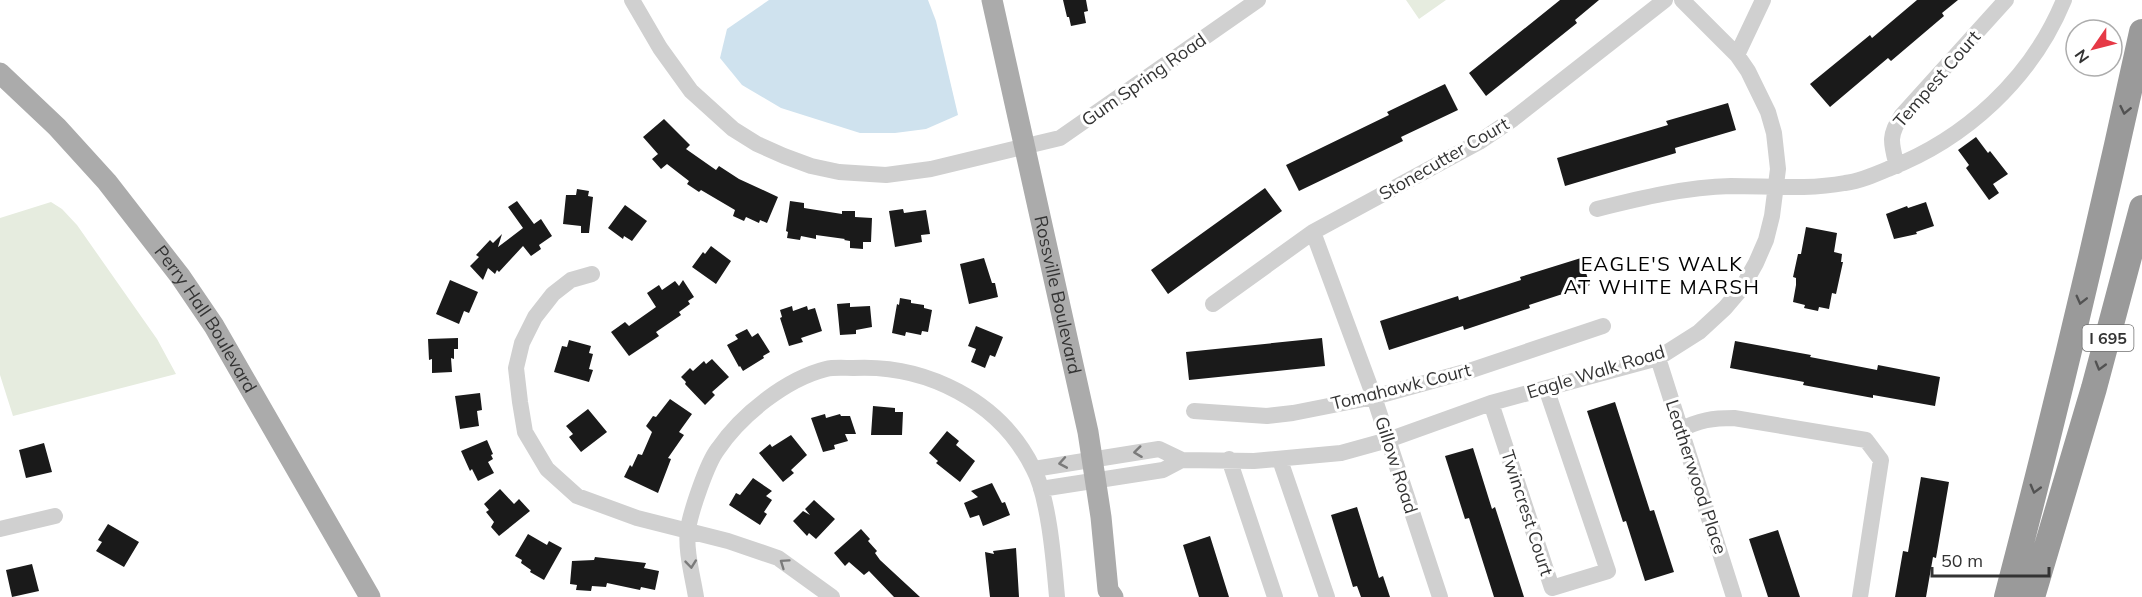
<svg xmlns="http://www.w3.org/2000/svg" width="2142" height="597" font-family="Mulish,sans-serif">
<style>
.green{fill:#e6ecdf}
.water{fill:#cfe2ee}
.building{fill:#1a1a1a}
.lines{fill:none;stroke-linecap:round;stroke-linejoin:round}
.minor{stroke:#d0d0d0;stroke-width:16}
.major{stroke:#ababab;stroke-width:21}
.highway{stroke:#9a9a9a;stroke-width:26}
.oneway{stroke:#525252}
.oneway2{stroke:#7a7a7a}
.labels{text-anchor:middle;stroke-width:6;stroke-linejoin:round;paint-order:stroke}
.shield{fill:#fff;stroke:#707070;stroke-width:1.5}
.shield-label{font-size:16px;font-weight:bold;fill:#333}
.street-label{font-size:18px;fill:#333;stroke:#fff}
.neighbourhood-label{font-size:20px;letter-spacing:1.5px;fill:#000;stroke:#fff}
</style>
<rect width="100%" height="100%" fill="#fff"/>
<path class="green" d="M1406,0H1446L1419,19Z
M51,202L62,209L77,225L157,339L176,374L13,416L0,375V218Z"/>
<path class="water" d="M769,0H928L936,21L958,115L926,129L895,133H860L781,108L742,85L720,58L727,29Z"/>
<path class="building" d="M1063,0H1086L1088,11L1084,12L1086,23L1071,26L1069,17H1067Z
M1560,0H1599L1575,20L1577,23L1486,96L1469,73Z
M1917,0H1958L1942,13L1944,16L1891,61L1888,58L1830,107L1810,84L1870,35L1872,38Z
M1445,84L1458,110L1401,137L1403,141L1299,191L1286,165L1389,115L1387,112Z
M1728,103L1736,130L1675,148L1676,153L1565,186L1557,158L1668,125L1666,121Z
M664,119L690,145L686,149L716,170L719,166L739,179L778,197L767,223L760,220L759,223L746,217L744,221L733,216L735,210L701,190L699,192L687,184L689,181L667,164L661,169L652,159L658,154L643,137Z
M1976,137L1988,153L1990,151L2008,174L1993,184L1999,193L1989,200L1966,168L1969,165L1958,150Z
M1265,188L1282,211L1168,294L1151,270Z
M577,189L589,191L588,196L593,197L589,233H581V226L563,224L566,195H576Z
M517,201L534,224L541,219L552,236L539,245L541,249L531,256L523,246L499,272L497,270L495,274L488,268L483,280L470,266L479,257L476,255L490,240L493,243L502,234L498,247L523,228L508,207Z
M790,201L804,203V208L842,214V211H855V217L872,218L871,242H863V249L850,248V241L844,240L845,239L816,235V239L801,236L800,240L787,238L788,232L786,231Z
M1926,202L1934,226L1916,232L1917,234L1894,239L1886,214L1907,206L1908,208Z
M625,205L647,221L632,241L624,236L623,239L608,228Z
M903,209L904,213L926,210L930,234L921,235L922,242L895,247L889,211Z
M1806,227L1837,233L1834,252L1842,254L1841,262H1843L1836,294L1832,293L1829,309L1819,307L1818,311L1804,308L1805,305L1793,302L1796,285V278L1793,277L1798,254H1801Z
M711,246L731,261L716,284L692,267L703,252L705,254Z
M984,258L992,283H995L998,297L969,304L960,264Z
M1581,258L1590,285L1529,305L1530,308L1464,330L1463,326L1389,350L1380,321L1458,296L1459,300L1521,280L1520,277Z
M450,280L478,292L469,313L464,311L459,324L436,314Z
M683,280L694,297L688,301L690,304L679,312L681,315L656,332L659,336L629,356L611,332L625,322L629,326L656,307L647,293L659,285L662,290L675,281L679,286Z
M900,298L911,300V303L924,305V308L932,310L928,332L922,331L921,335L906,332L905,336L892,333L897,304L899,305Z
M850,303V307L870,306L872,327L856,330V334L840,335L837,304Z
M792,306L793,311L807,306L808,310L815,308L822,331L801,338L803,342L789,346L780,318L782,317L780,310Z
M976,326L1003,337L995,357L990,355L985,368L971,362L976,349L968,346Z
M747,329L752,337L758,333L770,352L763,356L764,358L743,371L740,366L739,367L727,345L738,339L735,335Z
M458,338V349H454V359L451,358L452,372L432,373V359L429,360L428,339Z
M1322,338L1325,366L1189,380L1186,352Z
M569,340L591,346L589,353L593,354L589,369L593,370L589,382L554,372L562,346L567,347Z
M1735,341L1811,355L1810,357L1877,370L1878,365L1940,377L1935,406L1873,395V398L1803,385L1804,382L1730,368Z
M712,359L729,377L712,392L715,395L705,405L685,384L686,382L681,377L690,368L693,371L704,361L706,364Z
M480,393L482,410L477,411L479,426L460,429L455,396Z
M670,399L692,414L679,432L684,435L668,458L671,459L658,493L624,477L630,465L632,467L638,454L642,455L652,432L646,426L653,416L656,417Z
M1615,402L1650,511L1654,510L1674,572L1645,581L1626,521L1623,522L1587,411Z
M873,406L895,408V412H903L902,435H871Z
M588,409L607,432L581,452L569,437L573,434L566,426Z
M825,414L826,418L840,414L841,416H850L856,434H845L848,441L834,445L835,449L823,452L811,418Z
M947,431L959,441L956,445L975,461L960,482L936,463L938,461L929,453Z
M791,435L807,455L791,470L794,473L783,482L759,453L770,444L772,447Z
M487,440L493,454L491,455L493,459L488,462L494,473L478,481L472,469L470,471L461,451Z
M44,443L52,472L26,478L19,450Z
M1473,448L1492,509L1495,507L1524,597H1494L1469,518L1465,519L1445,456Z
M1921,477L1949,482L1936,558L1933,557L1926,597H1895L1903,551L1908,552Z
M753,478L772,491L766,496L772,500L764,512L767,514L760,525L729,505L736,493L740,495Z
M992,483L1002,503L1005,502L1010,515L983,526L979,515L970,518L964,503L978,497L971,491Z
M500,489L514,504L519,499L530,511L499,536L491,527L494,522L486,512L489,510L484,504Z
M814,500L835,519L816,539L809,533L807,536L793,521L803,511L810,515L805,509Z
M1357,507L1379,578L1383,576L1390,597H1361L1357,586L1353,587L1331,515Z
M108,524L139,542L124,567L96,551L102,542L98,540Z
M861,529L870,539L868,541L877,551L875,553L880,560L920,597H894L869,571L864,575L849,562L845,566L834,553Z
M1778,530L1800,597H1768L1749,539Z
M528,534L547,545L549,541L562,548L544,580L530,572L531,570L521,563L522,560L515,556Z
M1210,536L1229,597H1199L1183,545Z
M1016,548L1019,597H990L985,552L994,554L993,551Z
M595,557L646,563L644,568L659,571L655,590L641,587L640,590L607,583L606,587L592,586L591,591L576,590L577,585L570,584L572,561L594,560Z
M32,564L39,591L12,597L6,570Z"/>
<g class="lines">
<path class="minor" d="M632,0L660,48L691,91L733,129L757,144L784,156L811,166L839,172L886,175L931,169L1060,138L1258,0
M1737,55L1763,0
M1897,166C1891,143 1888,136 1902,115L2006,0
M1597,209C1641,198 1686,187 1731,186C1770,186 1807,190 1845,183C1860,181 1874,175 1888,169C1966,139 2032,78 2064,0
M1313,232L1374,397L1440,597
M592,274L571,280L553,294L535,317L522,343L516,368L520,402L525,432L547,469L577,496L637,518L728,541L778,558L832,597
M1213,304L1313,232L1479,142L1513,119L1665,0
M1658,358L1734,597
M1491,403L1552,588L1608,571L1546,388
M1194,411L1267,416L1293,413L1374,397L1472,370L1603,326
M1680,430C1699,420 1713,418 1734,418L1866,440L1881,460L1860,597
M1229,459L1275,597
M1280,460L1327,597
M1034,469L1159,449L1182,460L1254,461L1341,453L1388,440L1491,403L1658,358L1699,332L1725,308L1742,288L1756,263L1766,240L1772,216L1778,169L1774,133L1768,112L1748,71L1737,55L1682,0
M1041,489L1163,470L1182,460
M0,529L55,516
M696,597C693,578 685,549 688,529C691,511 707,463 718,449C741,415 786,379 826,369C834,367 844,368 853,368C926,364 1000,401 1033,468C1049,497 1054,563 1057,597"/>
<g class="major">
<path id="s1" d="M992,0L1088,432L1101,517L1108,590L1113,597"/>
<path id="s2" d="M0,73L57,127L107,182L180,276L214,326L370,597"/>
</g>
<path class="highway" d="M2007,597C2056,410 2101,221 2142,32
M2032,597L2094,388L2142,208"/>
</g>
<defs><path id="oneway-chevron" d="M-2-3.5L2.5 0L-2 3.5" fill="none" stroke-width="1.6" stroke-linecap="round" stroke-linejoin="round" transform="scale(1.5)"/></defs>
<g class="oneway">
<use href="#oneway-chevron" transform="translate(2125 110) rotate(102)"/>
<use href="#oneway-chevron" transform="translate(2081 300) rotate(104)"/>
<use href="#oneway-chevron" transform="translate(2100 366) rotate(106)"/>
<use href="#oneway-chevron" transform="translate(2035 489) rotate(105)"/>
</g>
<g class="oneway2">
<use href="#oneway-chevron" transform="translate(1138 452) rotate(173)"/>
<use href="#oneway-chevron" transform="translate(1063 463) rotate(170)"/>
<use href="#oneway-chevron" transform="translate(784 563) rotate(-145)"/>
<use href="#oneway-chevron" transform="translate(691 564) rotate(84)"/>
</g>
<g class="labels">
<rect class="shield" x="2082.5" y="325" width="51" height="26" rx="4.5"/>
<g class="shield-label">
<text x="2108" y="344">I 695</text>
</g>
<g class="street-label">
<text transform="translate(1937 79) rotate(-49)" y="6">Tempest Court</text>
<text transform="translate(1144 80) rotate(-35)" y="6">Gum Spring Road</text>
<text transform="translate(1444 159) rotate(-30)" y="6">Stonecutter Court</text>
<text dy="6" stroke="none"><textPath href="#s1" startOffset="302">Rossville Boulevard</textPath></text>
<text dy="6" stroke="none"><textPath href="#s2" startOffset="322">Perry Hall Boulevard</textPath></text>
<text transform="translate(1596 372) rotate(-17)" y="6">Eagle Walk Road</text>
<text transform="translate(1401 387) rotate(-14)" y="6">Tomahawk Court</text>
<text transform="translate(1396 465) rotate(72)" y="6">Gillow Road</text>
<text transform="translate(1696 477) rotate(72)" y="6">Leatherwood Place</text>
<text transform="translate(1527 513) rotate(72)" y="6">Twincrest Court</text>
</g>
<g class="neighbourhood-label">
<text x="1662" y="271">EAGLE'S WALK<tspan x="1662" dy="23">AT WHITE MARSH</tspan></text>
</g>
</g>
<g transform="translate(2094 48) rotate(235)"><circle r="28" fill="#ffffff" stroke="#adadad" stroke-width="1.5"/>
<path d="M0-4.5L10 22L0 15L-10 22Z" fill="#e63946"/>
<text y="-9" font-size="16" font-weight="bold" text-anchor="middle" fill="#333333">N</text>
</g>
<path d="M1932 567v9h117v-9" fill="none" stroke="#333333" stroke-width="3"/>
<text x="1941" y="567" font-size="18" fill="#333333" stroke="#ffffff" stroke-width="4.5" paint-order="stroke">50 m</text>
</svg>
